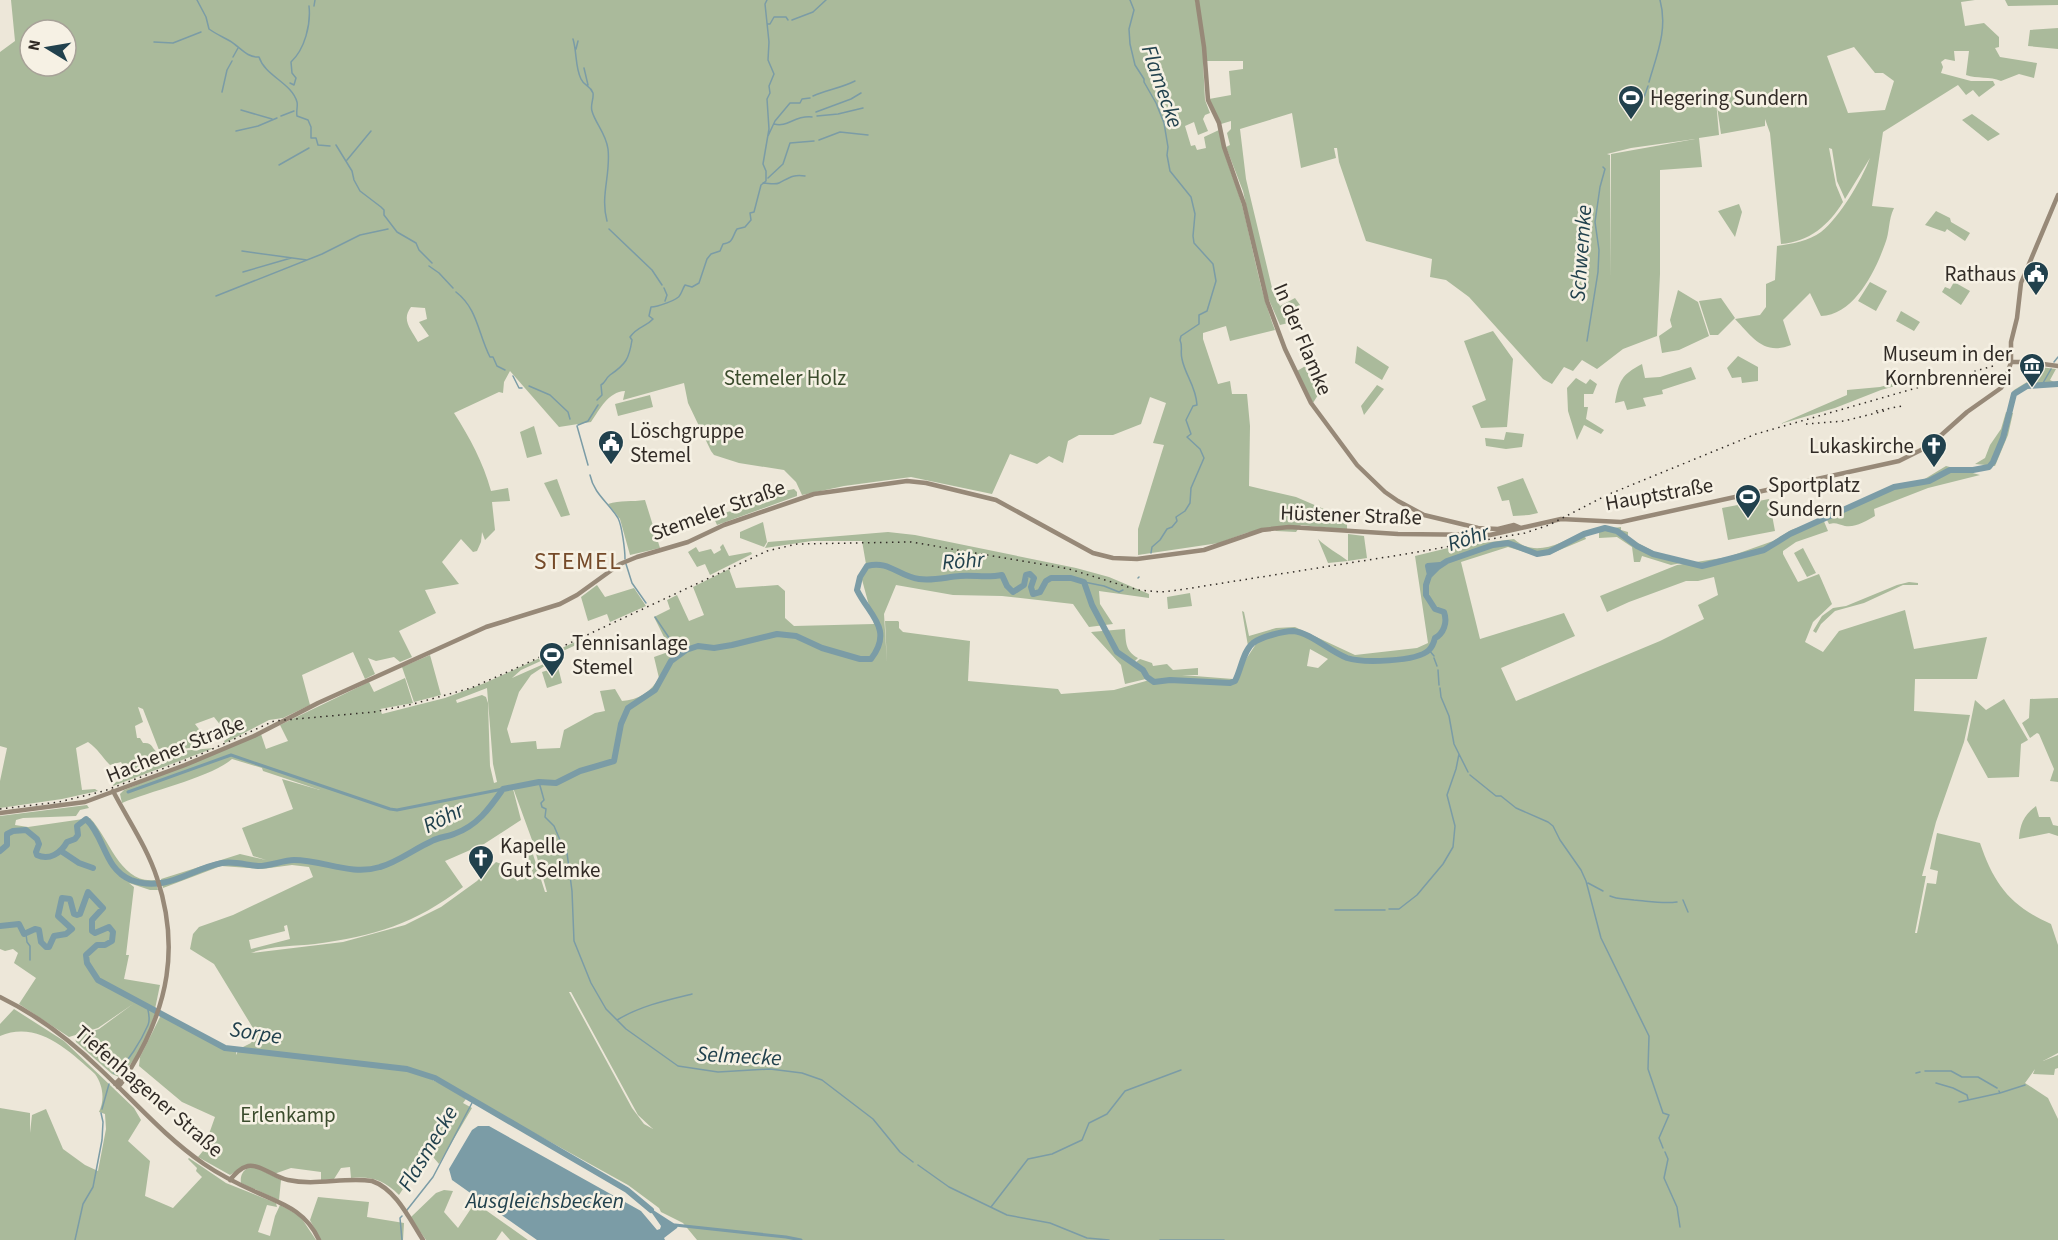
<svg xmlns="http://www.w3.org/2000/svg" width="2058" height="1240" font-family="'Source Sans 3',sans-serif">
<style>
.green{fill:#aaba9b;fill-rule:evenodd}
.water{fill:#7b9ca6}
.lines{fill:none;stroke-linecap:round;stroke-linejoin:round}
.stream{stroke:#7b9ca6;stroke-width:1.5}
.canal{stroke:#7b9ca6;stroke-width:3}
.river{stroke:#7b9ca6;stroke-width:6}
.secondary{stroke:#978978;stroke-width:4.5}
.rail{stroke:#312b26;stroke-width:1.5;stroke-dasharray:1.5 4.5;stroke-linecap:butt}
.labels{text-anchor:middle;stroke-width:5;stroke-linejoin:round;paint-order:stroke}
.poi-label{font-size:21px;fill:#312b26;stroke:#f6f1e4;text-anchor:start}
.street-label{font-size:21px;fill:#312b26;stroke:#f6f1e4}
.park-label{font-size:21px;fill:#3b4c2d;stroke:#f6f1e4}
.water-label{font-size:22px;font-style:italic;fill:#21414d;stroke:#f6f1e4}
.quarter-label{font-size:24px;letter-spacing:1.5px;fill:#754a29;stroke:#f6f1e4}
</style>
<rect width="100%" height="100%" fill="#ede7d9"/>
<path class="green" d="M11,0H1195L1202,30L1198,0H1975L1961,2L1965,26L1984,23L1999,37V47L1995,48L2000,57L2037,63L2034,78L2019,74L2001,81C1990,76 1977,79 1966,75L1969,51H1954L1955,61L1945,59L1941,62L1943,67L1941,73L1971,81H1993L1995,85L1979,97L1973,90L1966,95L1958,85L1883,132L1872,206L1894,208C1888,220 1890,232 1885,244C1875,272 1854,315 1821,316L1810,293L1783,320L1791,345C1764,356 1752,337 1735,319L1760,315L1766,307V284L1775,280L1777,246C1791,244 1809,241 1821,232C1840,217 1861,181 1870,158L1845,199L1837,181L1832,149L1829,148L1836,185L1843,202C1829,225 1809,242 1781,244L1770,133L1765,119V126L1721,134L1716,100L1719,135L1699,138L1702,167L1660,170V274L1657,336L1623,349L1597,369L1582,360L1573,371L1564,367L1552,384L1543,379L1469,297L1446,280L1430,277L1432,259L1366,241L1339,162L1337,148H1334L1336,158L1301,168L1292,113L1240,129L1246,179L1273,292L1280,306L1295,298L1300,305L1284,315L1288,323L1280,325L1265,291L1243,191L1226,147L1230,145L1227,133L1231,129V121L1221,124L1209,99L1231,95L1229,71L1243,69V61H1203L1205,100L1210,113L1205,115L1203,119L1208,131L1198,135L1194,122L1185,126L1191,146L1195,145L1197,150L1206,148L1204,137L1219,130C1223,156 1235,180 1242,205C1253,247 1259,289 1275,330L1230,341L1226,326L1203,333V339L1218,384L1230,381L1232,394H1247L1250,426L1249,486L1296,497L1347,519V530L1301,525L1296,532L1276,531L1272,527L1246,533L1219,543L1138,555V529L1164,445L1153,443L1166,403L1150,397L1141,424L1113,435H1079L1068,441L1063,463L1049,456L1037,464L1010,454L992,494L911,477L844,486L802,495L796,482L784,470L739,463L714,455L711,451L688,403L684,383L623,400L625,391C608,392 600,409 591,422L559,427L510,371L504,382L503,393L499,392L454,413C470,438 483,462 491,491L508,488L510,501L492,502L495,530L485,540L482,532L481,542L477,551L473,552L461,539L442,562L459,584L425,590L436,613L399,631L412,657L400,662L394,657L376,661L368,658L375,674L365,679L353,652L302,675L310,705L283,718L269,720L225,743L224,741L230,737L214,717L195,724L208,741C202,748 169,751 159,750L143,709L138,707L143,722L135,726L137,738H140L143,743C153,742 151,748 158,753L214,748L113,786L114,783L129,776L121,762L110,765C101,756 99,750 88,742L76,748L82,790L95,789L98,791L62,799L0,808V781L7,748L0,746V52L15,41ZM30,30H66V66H30ZM1854,47L1875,73H1883L1894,81L1885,110L1848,113L1827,56ZM1695,139L1611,154V278L1610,155L1607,154L1631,148ZM411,307L425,308L427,319L419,322L429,336L418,342C411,329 401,320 411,307Z
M2005,0H2058V5L2008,6Z
M2058,28V49L2028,46L2030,30Z
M1972,114L2000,134L1988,141L1962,120Z
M1739,204L1742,212L1735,237L1718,211Z
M1936,211L1950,218L1951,222L1970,233L1965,241L1947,229L1945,232L1925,225Z
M1870,282L1887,291L1876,311L1858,301Z
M1954,282L1970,291L1961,305L1942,292L1945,287L1950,289Z
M1678,290L1698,302L1709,336L1679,350L1662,353L1659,336L1672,327L1670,320Z
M1721,298L1735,318L1718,335H1710L1699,301Z
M1901,311L1920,322L1914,331L1896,321Z
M1493,331L1513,359L1507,427L1481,428L1472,406L1486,400L1464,341Z
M1357,346L1389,367L1382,380L1355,363Z
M1738,356L1758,367V381L1742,383L1741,377L1732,378L1727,368Z
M1642,364L1645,378L1660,377L1691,367L1696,379L1662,390L1663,394L1643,398L1646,406L1627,410L1624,401L1615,403C1619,381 1621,375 1642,364Z
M1307,365L1310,373L1321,390L1313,403L1297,371Z
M2025,365L2056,369L2050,380L2058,384V387L2035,386L2011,394L2014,390L2027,382V377L2023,376Z
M1925,375L1926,377L1881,390L1835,408L1780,424L1847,395V390L1880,387Z
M1576,378L1586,384L1590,379L1597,384L1593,394H1584V407H1588L1586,419L1604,430L1601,434L1584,425L1577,440L1568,411L1567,388Z
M1377,385L1384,389L1364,415L1361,406Z
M650,395L653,407L618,416L615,404Z
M2006,412L2013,413L2008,435L1995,466L1975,464L1985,458L1990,445L2001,429Z
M534,426L542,454L527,458L520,432Z
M1506,432L1524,434L1522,447L1506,449L1486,446L1485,438L1504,440Z
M1946,466L1980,475L1928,488L1874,509L1875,516C1866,521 1855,528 1845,526C1838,524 1836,522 1829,524L1827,520L1903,483L1923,480Z
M1523,478L1538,513L1529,515L1513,516L1509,500L1502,501L1497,487Z
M557,479L570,515L561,517L544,483Z
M794,489L797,492V496L717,525L713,516C730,510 753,509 765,495Z
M1769,499L1775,531L1728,540L1722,508Z
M645,500L660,548L630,555L620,519L608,504C620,500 632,502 645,500Z
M1823,519L1828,531L1796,542L1783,551V554L1798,582L1819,574L1832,604L1813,622L1805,642L1823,652L1839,631L1905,610L1914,649L1987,637L1977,679H1915L1914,711L1970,715L1964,742L1936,822L1922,876H1926L1915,933H1917L1927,883L1936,884L1938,871L1930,869L1937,833L1980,843C1994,884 2010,906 2051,924L2058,945V1053L2043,1061L2058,1055V1068L2055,1069L2054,1075L2033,1074L2035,1069L2025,1083L2048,1098L2058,1119V1240H697L683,1223L661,1212L659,1208L628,1185L435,1078L406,1068L237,1050L251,1043L256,1033L214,964L190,949L193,934L199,927L233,915L313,877L309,867L292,865L262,869L221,866L163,888L161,879L240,854L266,860L253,856L242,828L293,809L282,779L320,790L263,771L262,768L232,759C212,777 150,791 122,803L120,794L124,790L261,734L266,749L288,741L280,725L369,682L374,692L405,678L413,703L380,709L382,714L445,698L485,683L586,637L587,640L521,670L512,678L555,659L531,675L519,692L507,729L511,743L536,741L537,749L560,748L564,730L595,713L605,711L600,691L615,689L622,701C638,700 651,692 659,678L654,657L671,651L654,617L670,609L667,600L677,595L689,621L704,615L693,587L729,569L736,588L778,585L785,591V618L794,626L874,624L861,576L866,564L862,541H812L765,548L768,542L888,532L915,535L1076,568L1109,577L1149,594V598L1099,591L1100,604L1113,624L1089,627L1073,604L1002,596L953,595L896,585L884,614L887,663L885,621H898L899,622V628L903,632L970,641L968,681L1058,689L1061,694L1114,690L1153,679L1136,662L1140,659L1152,663L1153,666L1167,664L1173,670L1198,668V675H1182L1233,679L1256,644L1248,646L1242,611L1244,612L1249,636L1276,628L1295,627L1355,655L1417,648L1428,643L1415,556L1452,547L1514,539C1536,559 1561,542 1583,532L1586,539L1550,554L1538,556L1508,547L1461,562L1480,639L1564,613L1575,636L1501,668L1516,701L1660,641L1704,619L1698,605L1718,595L1714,577L1698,581H1686L1629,602L1607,612L1600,596L1677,565L1728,557L1773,541L1791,530ZM1310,649L1328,659L1318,668L1307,666ZM487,688L493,764L497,782L494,783L490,766L488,703L486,697L482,695L457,703L456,700ZM512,785L532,840L547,892H545L530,845L526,853L533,873L517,881L509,867L496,862L477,881L441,907L405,925L343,942L251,953C267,946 296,946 315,944C374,936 415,924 463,887L445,861L484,844L521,820ZM287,925L290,939L251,949L249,940L285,931L284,926ZM569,992H571L638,1115L653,1129L644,1124L632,1108Z
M763,522L767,542L764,547L740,538V532Z
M1621,527V530L1628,532V538L1657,553L1687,562L1671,565L1642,556L1640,562H1634L1632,547L1617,537L1599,538V530Z
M1348,534L1364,536L1367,558L1348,561Z
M1318,539C1327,548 1338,553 1348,561L1328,563Z
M723,544L729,556L751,552L752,554L710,575L705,564L697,567L688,552L696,547L699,552L711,549L714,554L721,550L720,547Z
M1803,548L1816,573L1807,577L1794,553Z
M1909,582L1918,583V585H1903L1864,603L1835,611L1821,624L1816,633L1813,631L1822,616L1833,608L1846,606L1897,585Z
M597,585L605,597L634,588L646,606L610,622L607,614L588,621L581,597Z
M1190,593L1192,606L1168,609L1167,597Z
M1125,629C1126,642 1125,651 1138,658L1134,662L1150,678L1125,684L1121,665L1091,632Z
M430,655L441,695L414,702L402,667Z
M558,667L562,683L547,688L542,672Z
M2058,698V782L2050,781L2054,769L2039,734L2037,733L2030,738L2022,723L2029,718L2030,699Z
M2004,699L2028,740L2021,744L2019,777L1988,778L1967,740L1975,700L1986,710Z
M87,805L89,808L80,810L76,816L23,818L16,820L15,825L28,827L90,818C110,839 120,884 155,880L158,890H150L129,883L134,887L126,955H129L124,979L160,985L155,1009L121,993L156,1011C148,1034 138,1060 119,1077L112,1074L76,1042L75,1038L99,1029L133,1004L98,1028L69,1037L19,1004L36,978L14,963L18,953L13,949L5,951L0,949V816Z
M2036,806L2039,817H2050L2053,825L2058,826V836L2049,833L2019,839C2020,824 2024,815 2036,806Z
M14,1009L64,1041L134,1108L141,1120L128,1141L150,1161L145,1196L173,1208L202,1177L196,1171L197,1168L188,1159L189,1158L226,1183L276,1203L277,1207L267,1205L258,1232L270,1236L275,1216L280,1205L300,1216L316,1240H0V1108L30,1113V1133L32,1115L46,1109L63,1149L85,1165L98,1171L106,1129L105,1114L99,1112C105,1100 103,1085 95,1074C69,1051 38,1020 0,1036V1024Z
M161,1015L236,1051V1055L238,1051L406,1070C429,1076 447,1087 466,1099L463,1103L472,1108L439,1164L428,1151L399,1195C384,1180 372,1176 351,1178L350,1167L341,1168L334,1179L321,1180V1172L291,1168L274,1174L246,1165L230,1175L198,1157L203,1151L215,1117L182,1102L139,1066L140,1057Z
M248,1168H257L281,1180L279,1200L241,1183C240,1177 242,1171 248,1168Z
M444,1190L453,1191L444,1212L458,1228L474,1204L469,1201L470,1199L528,1240H510L502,1231L496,1240H426L412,1220L411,1217L436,1193Z
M318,1197L369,1202L367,1217L404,1223L403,1240H320L310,1220Z"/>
<path class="water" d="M478,1126H489L641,1211L657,1230L660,1229L661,1226L647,1206L678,1226L677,1228L664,1238L665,1240H537L452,1180L449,1169L472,1130Z"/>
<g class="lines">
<path class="stream" d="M197,0L206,17L209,29C216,34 223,37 230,41C240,47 247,58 259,57C265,76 292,83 297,102C298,106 296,111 297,116L308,120L311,127V138H316L318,145L330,146
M1130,0L1134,10L1129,29L1130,44L1135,65L1144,79V82L1156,103L1164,123L1168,147L1167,155L1170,171L1191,197L1195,214L1193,236L1194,243L1213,264L1216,281L1207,311L1199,315V324L1181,336L1180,340C1183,347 1180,352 1182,359C1185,375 1196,386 1197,405L1193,406L1186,420L1191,434L1187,437L1200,449L1204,458L1191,488L1190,503L1185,511L1176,517L1177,521L1172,527L1167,529L1160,540L1152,547L1151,553
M314,6L315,0
M792,20L813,12L826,0
M768,24H770L774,17H786L788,20
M573,39C577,52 575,67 581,79C584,86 590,85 593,93C594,99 590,105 592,111C595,123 606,133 608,149C611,174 600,196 607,221
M154,42L173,43L201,32
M576,49L578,41
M233,57L238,48
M584,68L588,85
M1649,82C1657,54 1668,29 1660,0
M290,83L294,85L296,78L292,73L291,62C305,49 311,24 309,6
M222,92L227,70L232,61
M813,96C827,90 841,88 855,81
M1644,97L1648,86
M241,110L272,119
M816,112L851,99L861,93
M281,116L294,111
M817,116L838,114L863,108
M774,124C788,128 794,115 812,117
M236,131L258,126L277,118
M768,136L775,121L790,103H800L802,99L810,98
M819,140L840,132L868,135
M336,145L352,171L354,180L360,191L381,207L384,210V215L397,232L416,243L419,250L432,263
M347,160L371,131
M279,165L309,148
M768,178L783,164L790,143L814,141
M763,183C768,183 775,185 779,183C789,178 793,174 805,176
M609,229L652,270L662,285
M242,251L307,260
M429,266L439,273L453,288
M243,272L291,258
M664,288L667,295L665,301
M456,292C478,309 478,334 490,357H493L497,366L505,370
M216,296L322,254L360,235L388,229
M1587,341L1598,272L1599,250L1595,222L1600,187L1605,169L1603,167
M2054,362L2058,357
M513,376L519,388H522
M2043,383L2051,369
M529,386L550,395L568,412L570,419
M597,400L602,395L601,385C606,382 605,379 610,375C626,364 629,359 632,340L630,337C638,326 646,327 653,319L649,316L651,307C657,307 678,300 680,295C682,292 683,288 685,285L692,287L699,283L707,259L711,254L720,251L723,244C734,243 732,236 737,229L745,227L751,220L750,213L754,212L761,185L766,181V171L763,164L769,129L767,99L770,93L769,86L774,74L768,60L769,42L765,4L767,0
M578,425L588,421L598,405
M577,426L588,465
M590,475C594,494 608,502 618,518C622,526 625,550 625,559
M626,564L632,583L646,603
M1138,578L1139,577
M1084,582L1104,586L1119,592L1123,590
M655,617L680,654
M1429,650L1434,656
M1434,658L1437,666
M1438,670L1439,685
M1440,688L1441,697L1449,716L1454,744L1468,772
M1470,775L1496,796H1501L1516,808L1548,822L1553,826L1560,840L1581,870L1586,881L1601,938L1649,1036L1648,1069L1663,1113L1669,1115L1659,1138L1663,1148
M539,782L544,800L541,803L542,807L546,809L545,817L554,826L560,840
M567,853L572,891L574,941L591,983L606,1009L626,1029L678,1066L718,1072L770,1069L802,1073L822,1080L873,1119L900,1152L913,1162
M1588,883L1603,891
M1610,896C1619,900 1624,898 1634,900C1648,901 1662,904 1677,902
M1683,900L1688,912
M1389,909H1399L1417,895L1443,864L1453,847L1455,826L1447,795L1456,769L1459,754
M1335,910H1385
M26,934L27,942L30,946V960
M617,1020C640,1006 667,1000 692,994
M1925,1071H1951L1962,1077H1978L1997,1088
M114,1073C127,1065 142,1039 148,1025C151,1018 148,1012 147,1005
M1916,1073L1920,1072
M1936,1083L1953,1088L1967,1095L1968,1099
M1999,1091L2000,1093L2025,1085
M1959,1102L2000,1093
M102,1109L109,1084
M1665,1152L1668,1159L1664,1178L1677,1207L1680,1227
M918,1165L949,1187L1007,1215L1050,1223L1087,1238L1109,1240
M991,1207L1028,1159L1052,1154L1082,1140L1089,1123L1107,1114L1125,1091L1181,1070
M407,1210L433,1177L473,1101
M75,1240L83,1204L93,1187L102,1140L103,1122L101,1113
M402,1240L400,1218L402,1216
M1160,1240H1224"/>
<path class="canal" d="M128,792L231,755L390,809L397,810L503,789
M675,1225L786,1237L801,1240"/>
<path class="river" d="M1430,575L1428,566L1440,565
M0,851L7,845V834L13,831L26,830L37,839L39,844L36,852L37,855C49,861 61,853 67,842L75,839L78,835L77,826L86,819C105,837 104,869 131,880C166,893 190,869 222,863C235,861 246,865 258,866C271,866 283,860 294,860C323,860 351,876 380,867C398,862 414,849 432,841C439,837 447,837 454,834C477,826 489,809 503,789L539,782L556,783L580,771L614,761L621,724L628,708L655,690L671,661L686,650L698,646L714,648L732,645L777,634L796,636L822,648L860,659H871C894,629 869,615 857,590L860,577L867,566C889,560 898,576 919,579C934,581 946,577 960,576C975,575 988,578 1002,575L1007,586L1013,592L1024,585L1026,575L1030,574L1034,578L1031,587L1033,594L1040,592L1046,581L1051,578H1071L1084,582L1092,605L1117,652L1143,670L1147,677L1154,682L1170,680L1230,683L1235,681C1241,670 1243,651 1253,643C1261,637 1283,631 1293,631C1311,633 1329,651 1347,658C1362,663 1417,662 1429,650C1431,648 1434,642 1435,638C1443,634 1448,623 1444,612L1435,609L1426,595V585L1429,576L1438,567L1447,561L1493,545L1508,543L1537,554L1549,552L1584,534L1605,528L1617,531L1637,546L1653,554L1702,566L1764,550L1790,534L1894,487L1929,481L1950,470H1973L1989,467L1993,462L2003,438L2014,394L2027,386L2058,384
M61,851L79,863L93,868
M0,926L19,924L24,934L35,929L39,930L41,942L46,947H49L54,936L66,934L72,929L58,916L62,898L70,899L74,914L77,915L80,914L88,892L103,908L92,920V931L95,933L109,927L113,932L112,941L105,945H97L86,955L87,963L98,980L225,1048L407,1069L435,1078L627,1190L651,1210"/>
<path class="secondary" d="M1197,0L1204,47L1208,100L1219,123L1224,147L1244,204L1267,301L1285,349L1311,403L1357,465L1385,492L1398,501L1424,515L1478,528L1498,529L1514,525L1521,528
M2011,362H2028L2058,366
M113,791C128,820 147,847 157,878C180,947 168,1007 131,1068C127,1075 124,1081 118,1087
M0,813L85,802L185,765L254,736L318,703L486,627L560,604L577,595L620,564L637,557L688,542L724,525L814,494L907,481L926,483L996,500L1093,553L1113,558L1137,559L1204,550L1262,530L1289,527L1398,534L1490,535L1561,519L1621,522L1899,461L1929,446L1967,412L2001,388L2005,382L2011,362V342L2017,318L2021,283L2058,195
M0,997C37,1015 70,1040 100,1069C134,1101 165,1137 204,1164C220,1175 238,1184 256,1192C283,1204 306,1211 319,1240
M115,1084L127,1072
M230,1180C235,1174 240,1168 248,1166C261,1164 275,1178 288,1180C316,1186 344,1177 372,1181C396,1189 410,1220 423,1240"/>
<path class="rail" d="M1876,411L1902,406
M1806,424L1844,421L1884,411
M0,809L59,802L104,791L199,755L274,721L374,712L413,704L471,688L512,670L767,551L797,544L911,542L1069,569L1138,590L1161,592L1179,590L1406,554L1525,533L1549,525L1607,495L1756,434L1993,366"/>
</g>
<defs>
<symbol id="stadium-pin" viewBox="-11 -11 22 30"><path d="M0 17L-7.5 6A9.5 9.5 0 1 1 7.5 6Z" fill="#21414d" stroke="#f6f1e4"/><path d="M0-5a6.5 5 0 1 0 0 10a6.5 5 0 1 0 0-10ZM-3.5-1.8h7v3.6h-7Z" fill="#fff"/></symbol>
<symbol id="civic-pin" viewBox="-11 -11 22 30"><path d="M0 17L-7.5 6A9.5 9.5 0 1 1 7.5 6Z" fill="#21414d" stroke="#f6f1e4"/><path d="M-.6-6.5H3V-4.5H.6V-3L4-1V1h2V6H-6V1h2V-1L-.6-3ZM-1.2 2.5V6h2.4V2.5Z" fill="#fff"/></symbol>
<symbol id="museum-pin" viewBox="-11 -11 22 30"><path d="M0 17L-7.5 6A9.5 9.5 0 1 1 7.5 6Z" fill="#21414d" stroke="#f6f1e4"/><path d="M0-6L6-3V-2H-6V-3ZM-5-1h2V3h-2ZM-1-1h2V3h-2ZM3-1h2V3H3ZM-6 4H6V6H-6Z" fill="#fff"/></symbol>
<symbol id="church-pin" viewBox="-11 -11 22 30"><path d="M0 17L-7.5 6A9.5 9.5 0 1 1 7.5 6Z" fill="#21414d" stroke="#f6f1e4"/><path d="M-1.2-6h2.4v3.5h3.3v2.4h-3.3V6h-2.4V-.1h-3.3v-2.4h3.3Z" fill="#fff"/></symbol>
</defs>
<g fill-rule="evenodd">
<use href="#stadium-pin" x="1616" y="83" width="30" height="40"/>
<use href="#civic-pin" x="2021" y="259" width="30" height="40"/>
<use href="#museum-pin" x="2017" y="351" width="30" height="40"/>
<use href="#civic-pin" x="596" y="428" width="30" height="40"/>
<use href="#church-pin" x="1919" y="431" width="30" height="40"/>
<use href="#stadium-pin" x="1733" y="482" width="30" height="40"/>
<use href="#stadium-pin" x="537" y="640" width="30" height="40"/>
<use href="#church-pin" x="466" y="843" width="30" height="40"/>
</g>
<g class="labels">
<g class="poi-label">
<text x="1650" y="105">Hegering Sundern</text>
<text x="2016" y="281" text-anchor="end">Rathaus</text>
<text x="2012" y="361" text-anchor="end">Museum in der<tspan x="2012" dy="24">Kornbrennerei</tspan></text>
<text x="630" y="438">Löschgruppe<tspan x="630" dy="24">Stemel</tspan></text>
<text x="1914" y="453" text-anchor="end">Lukaskirche</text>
<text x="1768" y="492">Sportplatz<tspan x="1768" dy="24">Sundern</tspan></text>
<text x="572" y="650">Tennisanlage<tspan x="572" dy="24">Stemel</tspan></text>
<text x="500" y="853">Kapelle<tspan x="500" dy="24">Gut Selmke</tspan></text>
</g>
<g class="street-label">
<text transform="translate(1303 339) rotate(67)" y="7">In der Flamke</text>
<text transform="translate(1659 494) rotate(-10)" y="7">Hauptstraße</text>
<text transform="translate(718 510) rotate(-20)" y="7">Stemeler Straße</text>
<text transform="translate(1351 515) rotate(2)" y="7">Hüstener Straße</text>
<text transform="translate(175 749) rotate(-22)" y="7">Hachener Straße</text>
<text transform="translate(149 1091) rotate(41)" y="7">Tiefenhagener Straße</text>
</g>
<g class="park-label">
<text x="785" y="385">Stemeler Holz</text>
<text x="288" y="1122">Erlenkamp</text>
</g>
<g class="water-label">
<text transform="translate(1163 86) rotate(71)" y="8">Flamecke</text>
<text transform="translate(1580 253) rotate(-86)" y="8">Schwemke</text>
<text transform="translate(1468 537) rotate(-18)" y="8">Röhr</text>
<text transform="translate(963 560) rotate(-4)" y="8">Röhr</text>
<text transform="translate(443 817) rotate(-26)" y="8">Röhr</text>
<text transform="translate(256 1032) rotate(9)" y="8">Sorpe</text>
<text transform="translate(739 1055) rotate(3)" y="8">Selmecke</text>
<text transform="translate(427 1148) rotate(-59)" y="8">Flasmecke</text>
<text x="545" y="1208">Ausgleichsbecken</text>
</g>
<g class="quarter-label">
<text x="578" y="569">STEMEL</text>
</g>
</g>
<g transform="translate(48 48) rotate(281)"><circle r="28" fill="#f6f1e4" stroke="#a7a298" stroke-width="1.5"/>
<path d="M0-4.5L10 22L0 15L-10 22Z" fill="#21414d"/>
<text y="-9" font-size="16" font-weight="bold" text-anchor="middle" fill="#312b26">N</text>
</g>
</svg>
